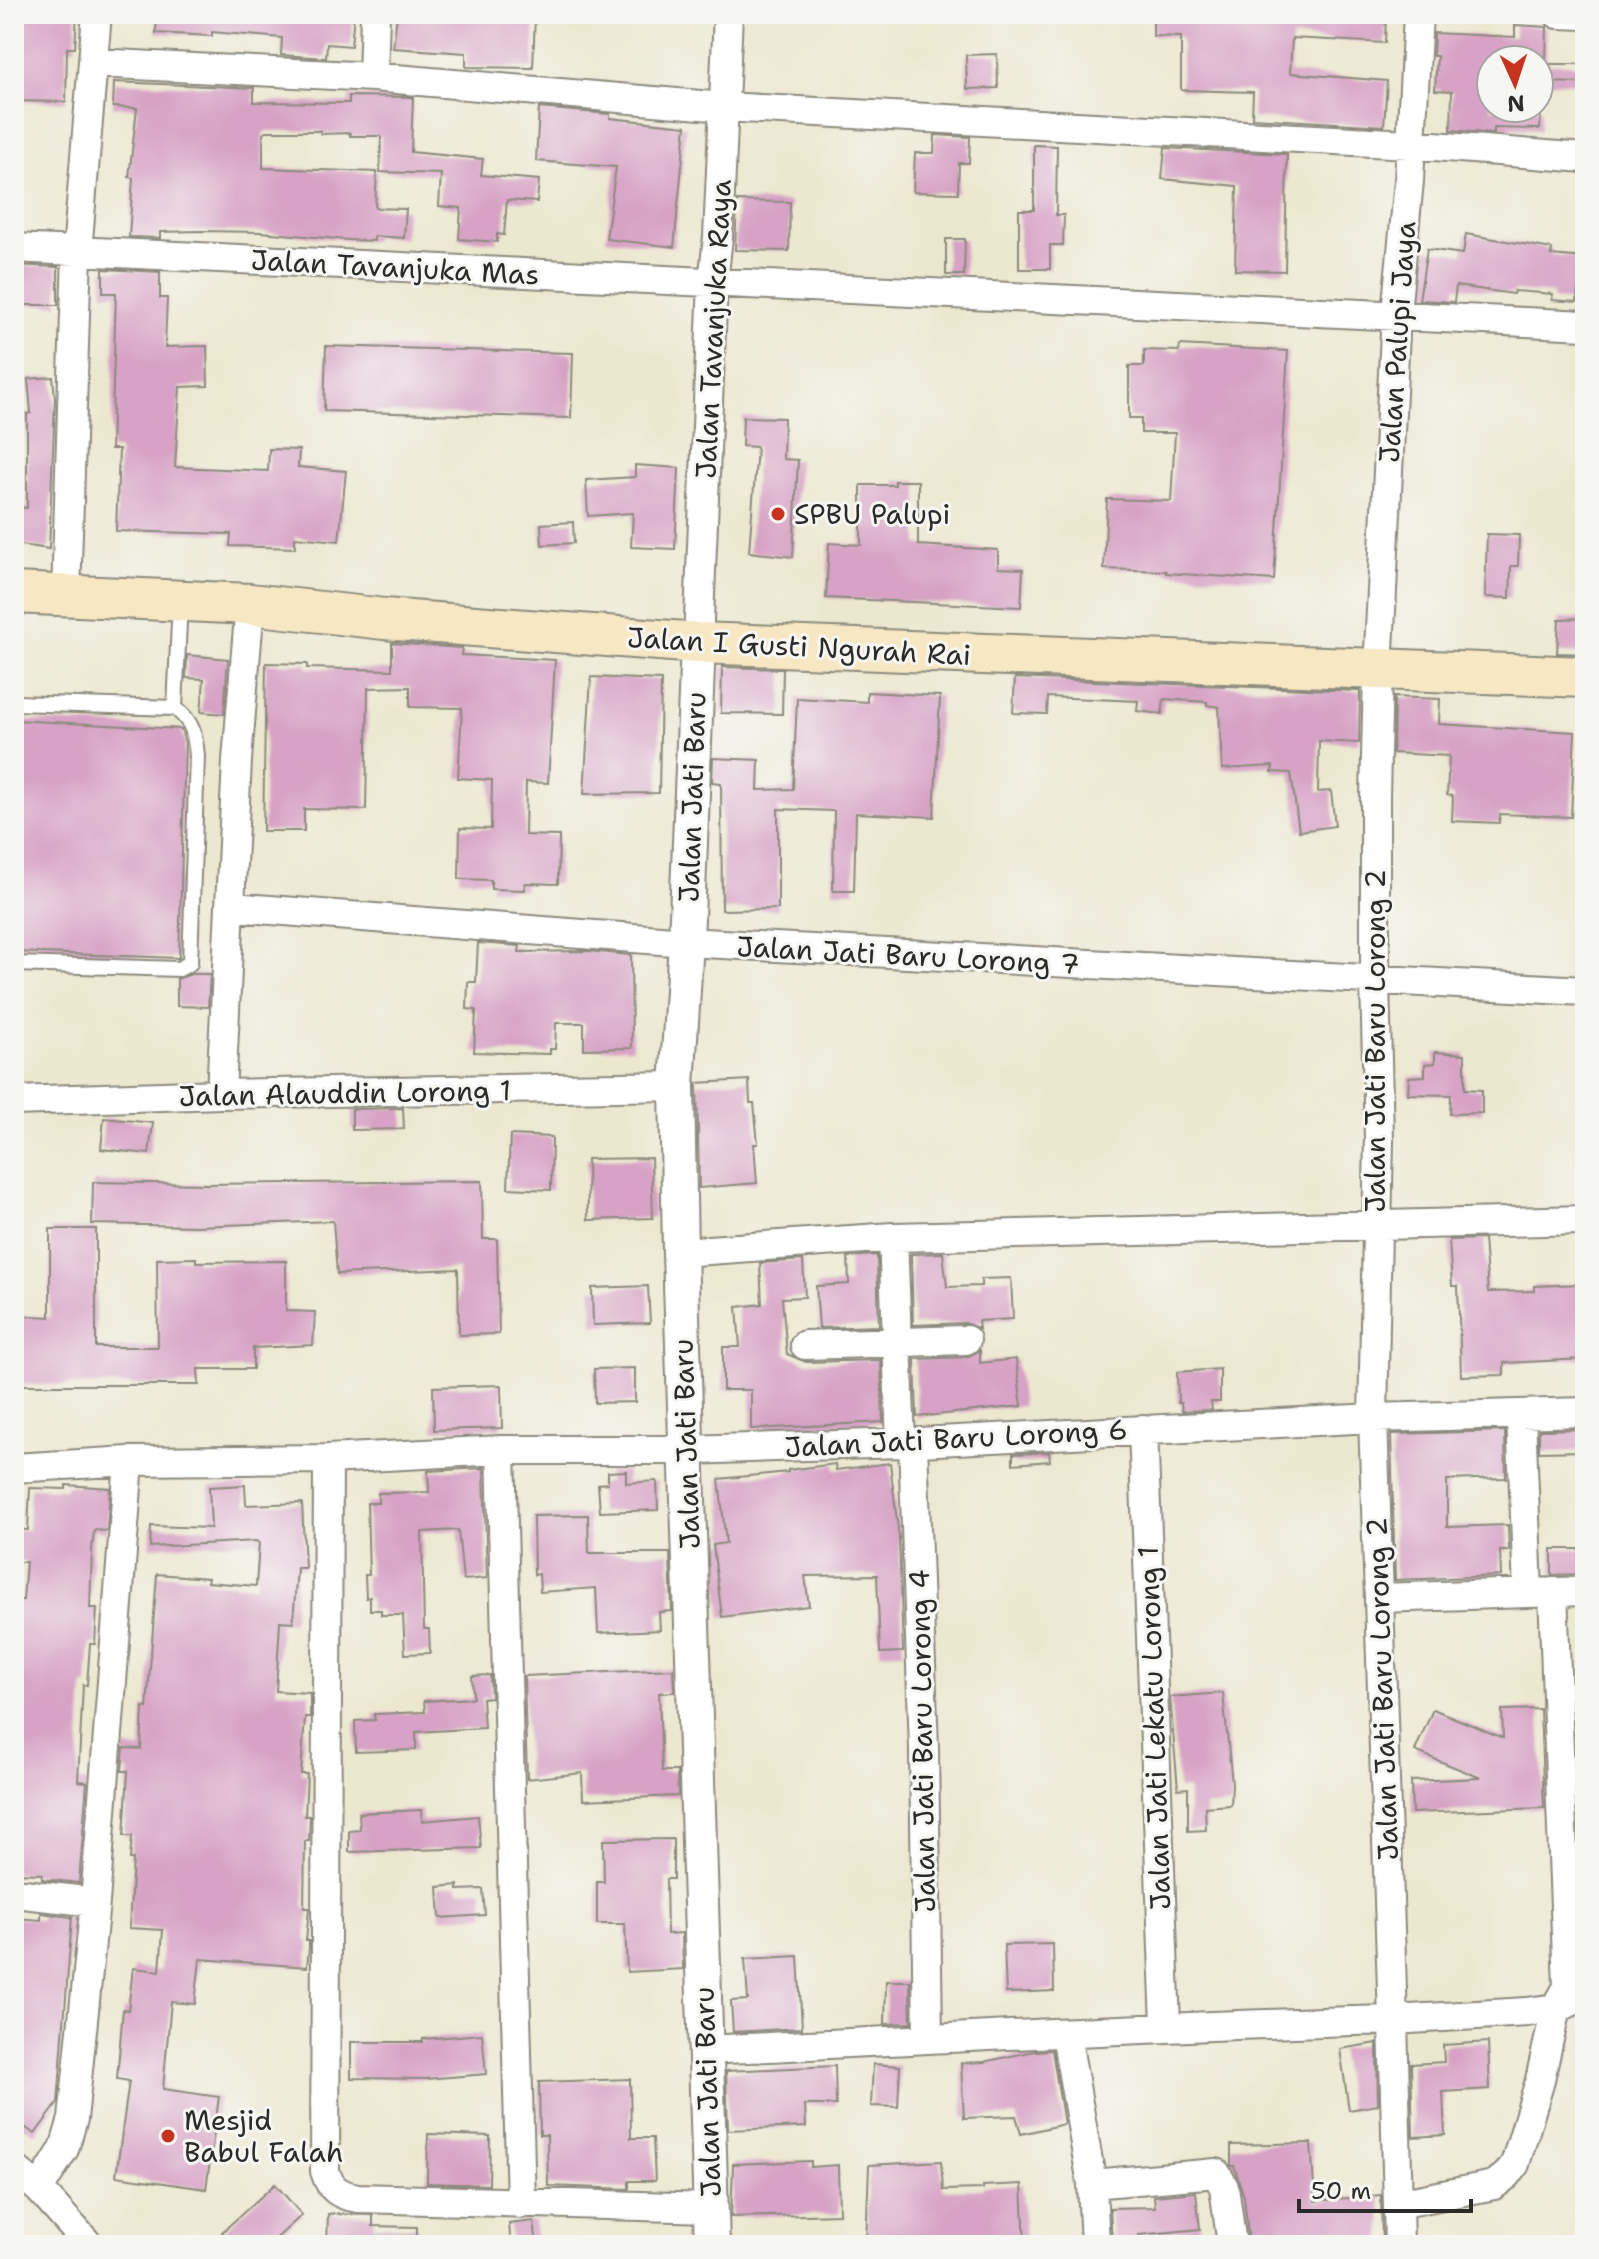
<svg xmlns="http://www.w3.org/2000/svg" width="1599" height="2259" font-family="'Shantell Sans',sans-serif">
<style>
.building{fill:#d7a2c5}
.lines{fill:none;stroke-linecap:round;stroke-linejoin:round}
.service-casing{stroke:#8c8a7e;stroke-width:18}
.minor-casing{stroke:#8c8a7e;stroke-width:32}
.tertiary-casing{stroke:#8c8a7e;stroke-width:38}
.secondary-casing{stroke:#8c8a7e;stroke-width:44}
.service{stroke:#fff;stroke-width:14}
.minor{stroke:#fff;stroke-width:28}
.tertiary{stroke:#fff;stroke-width:34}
.secondary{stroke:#f7e8c3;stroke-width:40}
.poi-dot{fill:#c8321e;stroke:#f6f6f2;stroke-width:3}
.labels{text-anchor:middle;stroke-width:6;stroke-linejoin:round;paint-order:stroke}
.street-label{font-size:28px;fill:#2b2b2b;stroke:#f6f6f2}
.poi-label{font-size:28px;fill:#2b2b2b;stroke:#f6f6f2;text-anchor:start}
</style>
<rect width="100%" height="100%" fill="#f6f6f2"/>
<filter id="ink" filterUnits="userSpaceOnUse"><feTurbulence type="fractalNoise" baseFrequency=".0125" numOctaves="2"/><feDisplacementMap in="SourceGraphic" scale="16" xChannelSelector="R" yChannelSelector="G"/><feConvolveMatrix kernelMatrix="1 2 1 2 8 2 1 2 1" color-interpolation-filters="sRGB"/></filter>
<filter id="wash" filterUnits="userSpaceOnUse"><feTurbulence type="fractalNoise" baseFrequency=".006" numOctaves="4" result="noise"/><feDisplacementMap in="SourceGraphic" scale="32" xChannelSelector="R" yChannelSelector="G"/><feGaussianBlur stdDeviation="1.8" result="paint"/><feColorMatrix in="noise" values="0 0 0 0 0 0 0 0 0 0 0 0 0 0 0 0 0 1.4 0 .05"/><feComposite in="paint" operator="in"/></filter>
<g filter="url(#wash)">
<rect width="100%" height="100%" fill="#ece8d0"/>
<g id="blocks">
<path class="building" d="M15,14H77L75,48H67L66,102L14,101Z
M157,14H354L351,46L327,44L326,58L281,55L282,38L212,32V36L156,33Z
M431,14H535L533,68L466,67V53L393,48L397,15L431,19Z
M1153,14H1386L1385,43L1292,38L1290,73L1387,81L1384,126L1252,118L1253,92L1181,90V37L1153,36Z
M1515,25L1547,27L1546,60H1491V108H1541L1540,129L1494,128V134L1451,130L1452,91L1435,90L1437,56H1433L1434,33L1515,37Z
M997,54L998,88L967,89L966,55Z
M1539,64H1585V83L1539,82Z
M114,82L254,88V102L349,103V96L413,97L411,152L483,159L481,175L539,180L537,202L507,200L504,235L497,234V242L459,239L461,208L439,206L441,174L380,172L381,136H350V133L321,134V131H266L263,134V168L377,172L375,208L406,209L404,238L374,236V241L349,240L261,232L200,231L160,232V238L129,237L133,178L129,177L137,108L113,107Z
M539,108L610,114V118L686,126L674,247L606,239L616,167L536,161Z
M935,135L970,137L969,163H959L958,193L913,192L915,153H934Z
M1034,145L1057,146L1056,215H1064L1063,245H1050V269H1019V210H1034Z
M1165,148L1287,154L1285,271L1235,270L1237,186L1162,179Z
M737,201L790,202L789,251L735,250Z
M1466,234L1552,249L1551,255L1585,258V288L1578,287L1577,302L1552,300L1553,294L1514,291L1513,294L1456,286L1454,302L1419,300L1427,249L1463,254Z
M946,239H965L964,275H946Z
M14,265L58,267V305H14Z
M103,269L160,272V298H167L165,347L207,346L208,386L180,387L175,467L268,471L269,449L299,450L298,467L346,471L339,541L295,537V548L230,546L231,534L116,531L119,449H111L116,293H103Z
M1180,345L1288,351L1274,580L1166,573V571L1104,569L1107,499L1171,501L1175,433H1141V418H1129V366H1144V350L1179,351Z
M326,346L573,353L571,418L324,411Z
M53,377L55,399L49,549L14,544V507L27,508V414L31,413L28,379Z
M743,417L784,418L783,459L798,460L793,557L749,552L757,447L742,446Z
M635,465L679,468L675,549L631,547L633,513L588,516L586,480L635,477Z
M895,481H918V545L998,550V568L1023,569L1021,607L826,598L829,543L861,545V485H895Z
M573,522L574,543L542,545L541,524Z
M1487,534L1519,535L1518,566H1511L1510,598L1485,597Z
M1585,618V654L1557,653L1559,619Z
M392,643L462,648L461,655L555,660L548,783L526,782L525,835L559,836L558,884L525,883V890L491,889V880L459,879L460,828L491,829L492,780L458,778L462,708L410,707V687L368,688L366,810L304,809V831H263L266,663L307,664V668L392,670Z
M187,655L228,659L224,714L201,712L204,679L186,678Z
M722,667L783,669L782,714L721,713Z
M591,677L661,680L659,793L584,794Z
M1015,678L1360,691L1359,743L1319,741L1318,792L1331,791L1335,826L1299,831L1291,773L1272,772L1273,766L1222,769L1219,707L1207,705V702L1164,699L1162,714L1137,711L1138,701L1048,697L1047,714L1013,713Z
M867,692L940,696L934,817L856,813L854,891H833L834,811L778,809V909L722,910L721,783L712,782L713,758L759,760L758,790L793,789L797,698L867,702Z
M1394,697L1440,699L1439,724L1575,732L1571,817L1500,814L1499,823L1452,821L1453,796L1447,795L1449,756L1393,753Z
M14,720L181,729L185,743L179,958L14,952Z
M478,943L520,946L519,952L587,951L631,955L632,1048L584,1049V1023H556L555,1049H550V1054L474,1052L476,1010L467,1009L468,982H476Z
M191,974H210L208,1007L177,1006V979Z
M1435,1052L1465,1054V1089L1482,1090V1113L1450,1114L1451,1095L1408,1094L1409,1077L1425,1076V1064L1435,1063Z
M749,1080L750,1103H754L758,1144H754L757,1183L699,1188L697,1083Z
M403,1108L404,1129L352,1130V1109Z
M104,1118L153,1123L149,1154L101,1149Z
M510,1135L552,1137L551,1190L508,1188Z
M651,1158L653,1218L588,1220L587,1159Z
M482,1181L483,1239H497L499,1334L459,1335L458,1269L337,1274L333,1221L196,1226L92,1224L93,1182L207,1184Z
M50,1229H96V1347H158L157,1259L196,1258V1262L286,1261V1311L315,1312L313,1345L253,1348V1369H198L199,1385H14V1315L50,1317Z
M1484,1239L1488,1292L1534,1291V1286L1581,1284L1584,1359L1504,1363V1375L1461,1376L1458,1286H1452L1449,1240Z
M943,1253L947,1287L981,1286V1279L1011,1278L1013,1319L978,1321L979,1329L965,1323L913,1325L911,1254Z
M877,1255L879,1326L819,1328L816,1286L849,1284L848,1257Z
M803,1260L805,1297L782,1298L787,1354L806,1362L881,1360L883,1422L751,1429V1390H723V1347H740L737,1307L762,1304L760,1263Z
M648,1286L650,1323L593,1325L592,1288Z
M980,1350V1363L1016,1359L1022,1406L917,1417L915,1359L967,1357Z
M635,1368V1402L595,1403L594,1369Z
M1220,1369V1402H1211L1212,1410L1182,1411L1181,1403H1178L1177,1372Z
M501,1385L502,1428L434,1430L433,1387Z
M1585,1429V1451L1539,1452V1430Z
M1505,1431L1506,1478L1447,1480V1527L1508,1525L1509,1551H1500L1501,1576L1395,1580L1391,1434Z
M1049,1452L1050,1461L1013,1464V1454Z
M890,1463L899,1537L903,1652L880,1653L877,1575L805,1576L809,1606L722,1617L713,1545L726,1543L719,1479L788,1472V1470L835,1464L836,1470Z
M484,1468L487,1578L463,1580L458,1530L422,1532L424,1629H429L430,1653L405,1654L403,1615H381V1610H370V1597L366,1598L365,1575H369L367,1503H378V1493L429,1492L428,1471Z
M626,1471V1483L657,1481L658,1510L600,1512L598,1484L608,1483V1472Z
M66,1485L110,1488L107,1531L94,1530L92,1550L90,1608H97L95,1644H90L87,1685H83L78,1781L87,1782L79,1883L42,1879V1874L14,1873V1600H23L26,1562H14V1529L28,1530L30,1488L66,1489Z
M245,1485L246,1505L302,1503L305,1568H297L293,1622L280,1621L276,1691L310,1693V1717H305L301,1774H307L305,1816H310L309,1841H305L304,1908H309L306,1941H309V1948L307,1967L200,1959L195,2004L171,2002L163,2089L219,2097L206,2189L116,2176L129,2081L117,2079L123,2009L128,2010L133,1968L160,1971L163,1930L129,1928L133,1859H130L132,1836H124L128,1771H122L124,1748L141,1749L143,1707L147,1708L157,1574L208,1578L207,1582L256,1586L259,1543L256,1541L150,1547L151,1526L211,1528L209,1487Z
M588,1515L589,1553H670L672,1611L659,1612L660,1630L598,1633L596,1588L540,1592L539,1574L534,1575L533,1516Z
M1552,1549H1585V1574L1552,1575Z
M673,1669L674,1692L659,1693L662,1771H677L678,1796L583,1800L582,1773L527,1779L524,1676Z
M490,1675L491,1697L482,1698L484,1728L416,1732V1750L356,1752L355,1721L375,1720L374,1714L425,1712L424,1701L473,1698L472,1676Z
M1223,1693L1232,1784L1231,1805L1205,1807L1206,1830L1188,1831V1788L1178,1789L1170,1697Z
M1433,1709L1503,1738L1502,1710L1540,1709L1544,1808L1412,1813L1411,1781L1481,1778L1415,1751Z
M421,1810L422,1821L478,1816L481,1848L349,1852V1831L360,1830L359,1813Z
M673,1839V1879H666L667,1934L682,1933L683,1969L627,1972L625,1924H597V1882H604L603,1840Z
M458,1885V1890L483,1889L485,1915L440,1918L438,1887Z
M41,1913L72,1917L58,2103L35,2134L14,2120V1942L16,1918L41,1920Z
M1053,1944L1054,1991L1006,1993L1004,1945Z
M798,1956L802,2028L733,2032L731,2001L748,2000L745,1959Z
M886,1981H910L911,2023L885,2024Z
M482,2034L486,2074L426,2079L351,2078V2042H423V2039Z
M1488,2042L1490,2089L1443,2092L1445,2135L1413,2137L1411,2064L1444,2062L1443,2045Z
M1377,2043L1378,2105L1349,2110L1340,2049Z
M1052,2050L1064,2124L1021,2134L1016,2116L964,2118L961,2063L984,2062L1034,2051Z
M873,2064L900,2066L898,2107L871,2106Z
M835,2066L836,2105H805L806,2127L728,2130L726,2071Z
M630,2079L631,2138H653L655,2181H629V2189L548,2186L547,2135H540L539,2082Z
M428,2134L490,2136L489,2185L427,2183Z
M1311,2143L1315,2201L1381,2195L1382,2245H1249L1244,2197L1234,2166H1231V2145Z
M811,2161V2167L838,2165L839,2214L731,2217L733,2164Z
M941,2161L943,2190L983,2189V2186L1022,2184L1025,2245H986V2240L918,2241V2245H866L869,2165Z
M275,2184L302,2215L269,2245H234L222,2232Z
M1196,2192L1200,2229L1139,2235V2241L1112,2242L1110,2208L1155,2207L1154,2196Z
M328,2214L373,2215V2226L417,2227V2245H327Z
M534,2221L537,2245H511L509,2224Z"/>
</g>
</g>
<g filter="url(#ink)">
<use href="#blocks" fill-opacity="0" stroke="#8c8a7e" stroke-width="2"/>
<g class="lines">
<defs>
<path id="service" d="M14,703L175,708
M14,964L179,969L190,963L197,756C195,734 193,722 175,708L180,601"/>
<path id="minor" d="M1558,14L1585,15
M95,63L373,77L724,107L1409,144L1585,158
M373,77L375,14
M14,248L1585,325
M66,595L77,252L97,14
M698,643L713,282L718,237L728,14
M232,907L686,942L1585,991
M221,1094L237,760L250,604
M14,1101L221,1094L677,1086
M893,1237L901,1443
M680,1252L893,1237L1585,1220
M805,1345L966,1340
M1521,1415L1528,1593
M1143,1429L1166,2026
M913,1443L924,1749L928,2039
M501,1450L521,2204
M328,1459L501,1450H687L901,1443L1373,1418L1585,1412
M129,1461L328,1459L325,2171C330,2189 339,2195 358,2198L711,2208
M14,1468L129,1461L95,1902L73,2119L64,2149L39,2189
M1380,1598L1585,1591
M14,1893L95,1902
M1066,2034L1092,2184L1216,2173L1224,2187L1232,2245
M706,2050C935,2039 1164,2026 1393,2020L1373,1418L1379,1139L1375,981V798L1378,670L1396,313L1409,181L1418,14
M14,2168L39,2189L89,2245
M1092,2184L1095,2245
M1398,2204L1494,2185L1507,2175L1515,2164L1539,2084L1556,2008L1573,2001
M1399,2245L1393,2020L1527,2012L1556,2008L1568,1987L1553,1592"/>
<path id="tertiary" d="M698,643L686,942L677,1086L680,1252L712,2245"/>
<path id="secondary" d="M14,593L250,604L384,619L698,643L1585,677"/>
</defs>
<use href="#service" class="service-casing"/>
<use href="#minor" class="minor-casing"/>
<use href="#tertiary" class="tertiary-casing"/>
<use href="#secondary" class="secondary-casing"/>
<use href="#service" class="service"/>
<use href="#minor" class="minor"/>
<use href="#tertiary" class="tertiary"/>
<use href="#secondary" class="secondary"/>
</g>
</g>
<g class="poi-dot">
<circle cx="778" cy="514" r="8"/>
<circle cx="168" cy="2136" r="8"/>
</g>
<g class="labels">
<g class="street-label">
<text transform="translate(395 267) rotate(3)" y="10">Jalan Tavanjuka Mas</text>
<text transform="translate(713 329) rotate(-87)" y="10">Jalan Tavanjuka Raya</text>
<text transform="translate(1397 342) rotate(-86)" y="10">Jalan Palupi Jaya</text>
<text transform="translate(799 646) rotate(3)" y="10">Jalan I Gusti Ngurah Rai</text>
<text transform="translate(692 797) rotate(-88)" y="10">Jalan Jati Baru</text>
<text transform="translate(908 955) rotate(3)" y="10">Jalan Jati Baru Lorong 7</text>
<text transform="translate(1375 1041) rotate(-90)" y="10">Jalan Jati Baru Lorong 2</text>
<text transform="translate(345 1093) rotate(-1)" y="10">Jalan Alauddin Lorong 1</text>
<text transform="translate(956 1438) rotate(-3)" y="10">Jalan Jati Baru Lorong 6</text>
<text transform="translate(686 1444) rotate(-92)" y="10">Jalan Jati Baru</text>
<text transform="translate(1382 1689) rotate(-92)" y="10">Jalan Jati Baru Lorong 2</text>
<text transform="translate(1154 1728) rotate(-92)" y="10">Jalan Jati Lekatu Lorong 1</text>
<text transform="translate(922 1741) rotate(-91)" y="10">Jalan Jati Baru Lorong 4</text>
<text transform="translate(707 2092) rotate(-92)" y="10">Jalan Jati Baru</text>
</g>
<g class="poi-label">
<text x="794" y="524">SPBU Palupi</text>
<text x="184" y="2130">Mesjid<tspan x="184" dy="32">Babul Falah</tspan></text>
</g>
</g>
<rect width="1599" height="2259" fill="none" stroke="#f6f6f2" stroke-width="48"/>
<g transform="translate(1515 84) rotate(177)"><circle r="38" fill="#f6f6f2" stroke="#a5a5a2" stroke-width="2"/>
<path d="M0-6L14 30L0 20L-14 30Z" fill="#c8321e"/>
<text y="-12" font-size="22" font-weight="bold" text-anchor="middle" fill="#2b2b2b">N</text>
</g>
<path d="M1299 2199v12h172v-12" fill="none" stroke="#2b2b2b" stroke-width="4"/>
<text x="1311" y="2199" font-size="24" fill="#2b2b2b" stroke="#f6f6f2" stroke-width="6" paint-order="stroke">50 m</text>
</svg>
